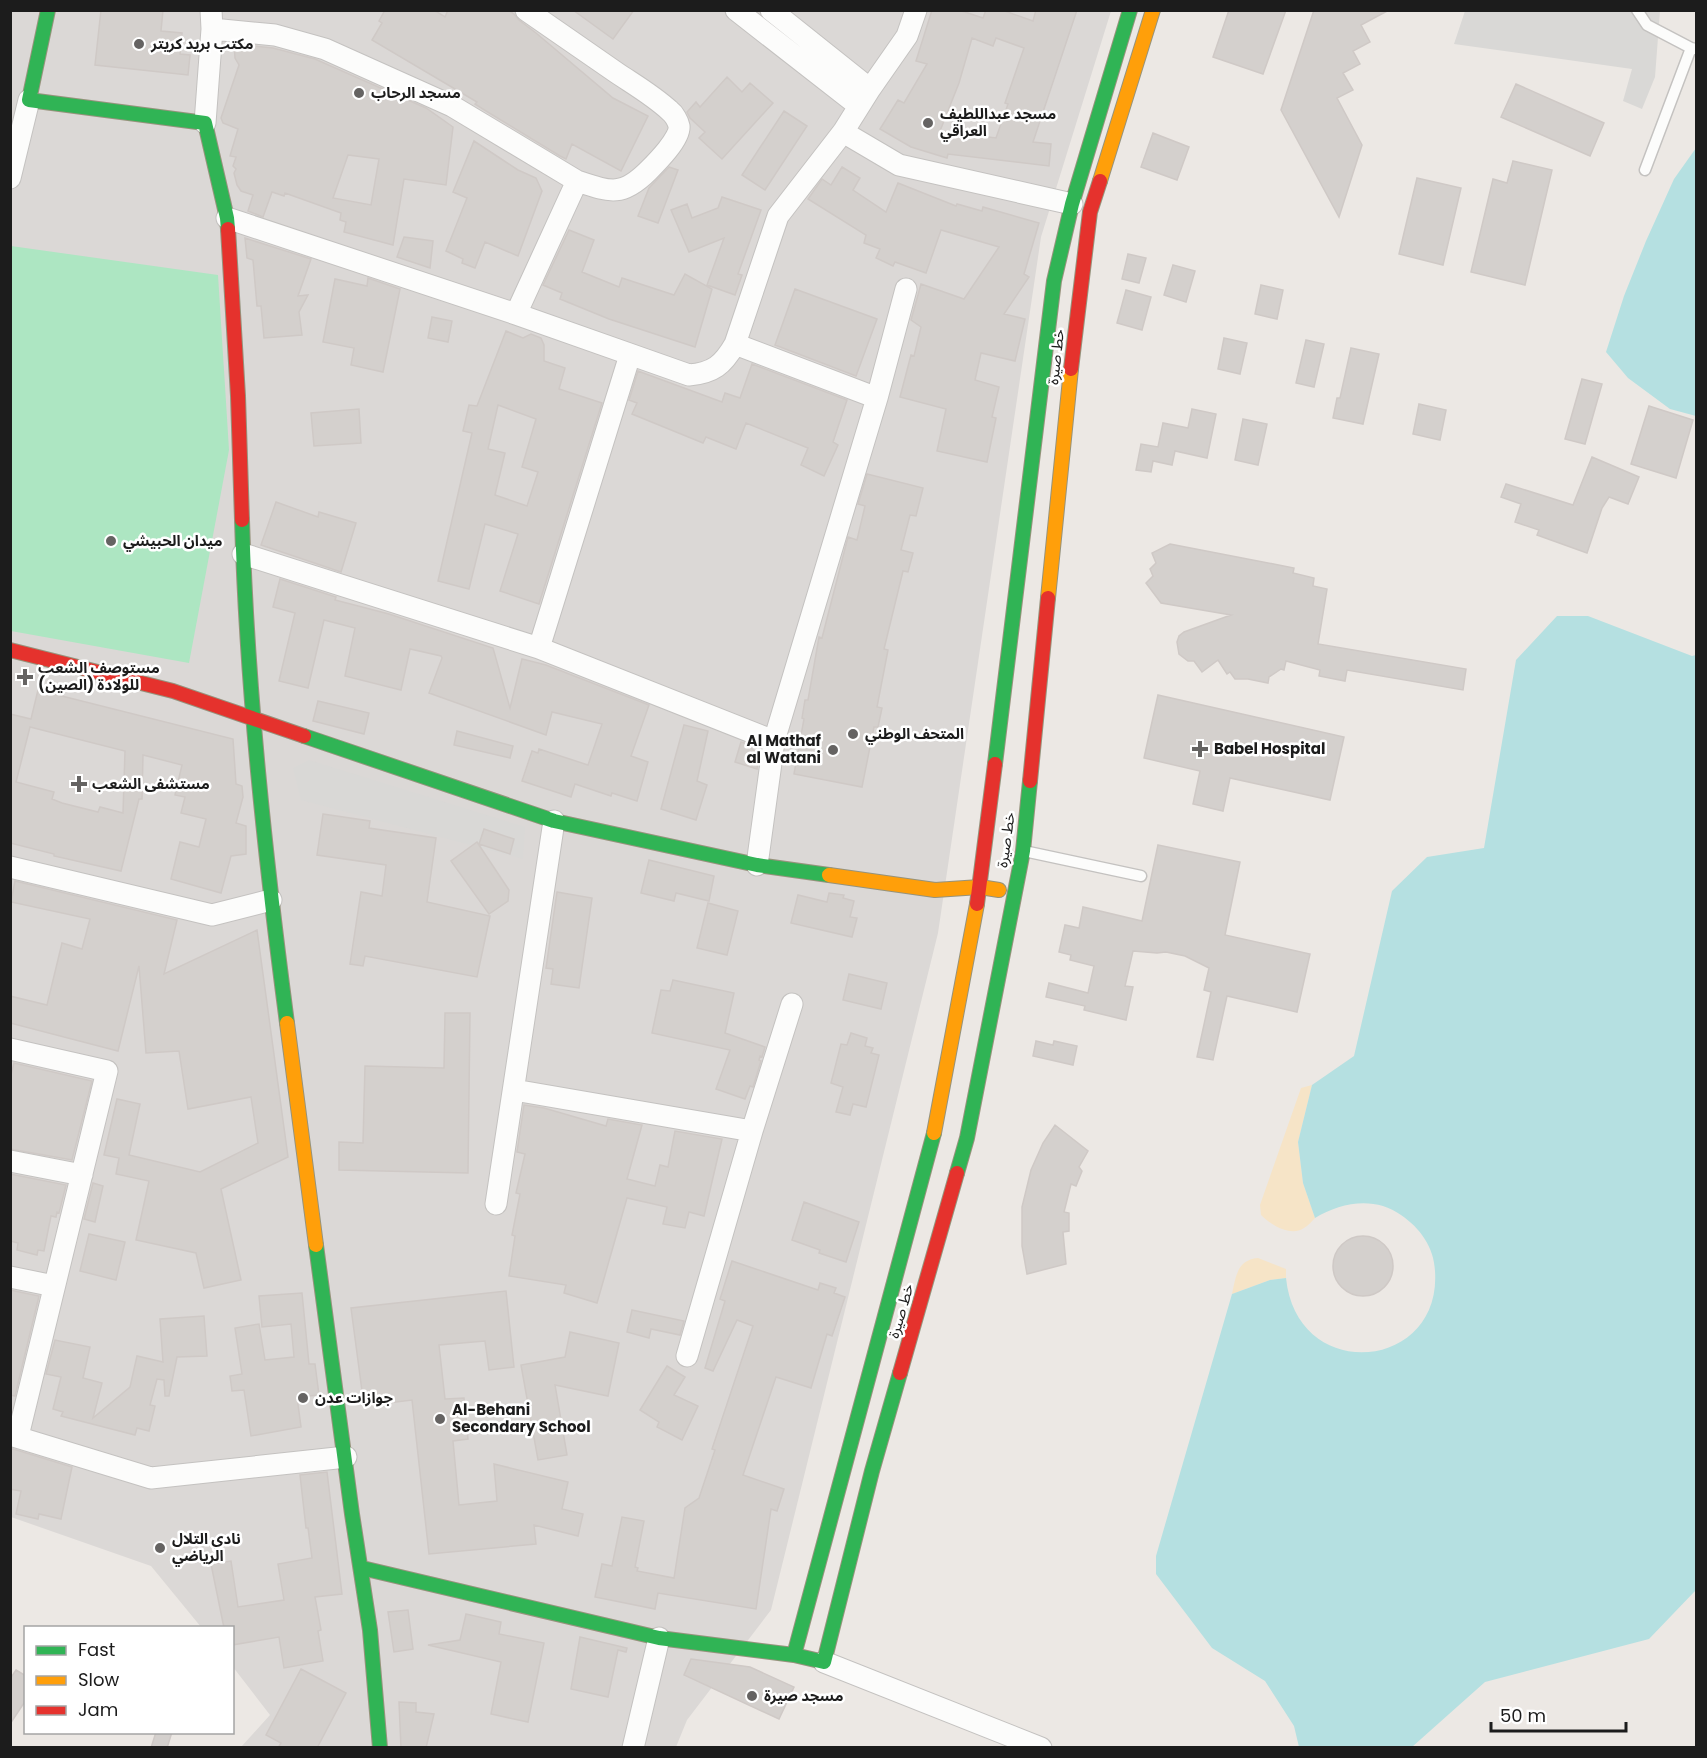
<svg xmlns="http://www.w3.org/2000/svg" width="1707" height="1758" font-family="Poppins,'Noto Sans Arabic',sans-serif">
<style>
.residential{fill:#dbd8d6}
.religious{fill:#d9d8d6}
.sand{fill:#f6e4c7}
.pitch{fill:#ade6c2}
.water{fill:#b5e0e1}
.building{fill:#d4d0cd;stroke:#cfc9c6;stroke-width:1.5;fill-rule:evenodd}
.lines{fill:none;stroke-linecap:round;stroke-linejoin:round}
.lane-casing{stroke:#c4c2c0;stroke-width:13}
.street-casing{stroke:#c4c2c0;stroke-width:23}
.fast-casing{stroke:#96937c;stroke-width:16}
.slow-casing{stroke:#96937c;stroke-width:16}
.jam-casing{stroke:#96937c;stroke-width:16}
.lane{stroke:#fcfcfb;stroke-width:10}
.street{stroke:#fcfcfb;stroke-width:21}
.fast{stroke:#30b455;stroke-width:14}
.slow{stroke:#ff9f0a;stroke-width:14}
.jam{stroke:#e5322d;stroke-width:14}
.poi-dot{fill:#656362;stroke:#fff;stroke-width:2}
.labels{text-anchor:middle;stroke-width:5;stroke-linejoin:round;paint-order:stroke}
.poi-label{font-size:15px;font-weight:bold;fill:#1c1c1c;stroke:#fff;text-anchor:start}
.street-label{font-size:15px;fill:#1c1c1c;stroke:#fff}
</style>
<rect width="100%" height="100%" fill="#ece8e4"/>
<path class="residential" d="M11,11H1111L1041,237L938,933L771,1610L687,1720L676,1747H241L270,1715L233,1667L232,1628L201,1627L151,1566L11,1517Z"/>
<path class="religious" d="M1465,11H1660L1655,77L1642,109L1623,101L1632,69L1454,44Z
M309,760L525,827L523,859L301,800L293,768Z"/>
<path class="sand" d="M1312,1085L1298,1142L1303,1183L1315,1218C1312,1221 1308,1226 1304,1228C1291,1237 1271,1225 1261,1215L1260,1205L1301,1088Z
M1258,1258L1286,1269V1278L1270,1280L1232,1294C1236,1276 1237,1260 1258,1258Z"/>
<path class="pitch" d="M11,246L218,275L229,450L189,663L11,631Z"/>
<path class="water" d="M1696,148V416L1670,409L1628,378L1606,352L1624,296L1646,241L1674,179Z
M1557,616H1588L1692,656L1696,655V1590L1649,1639L1485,1682L1412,1747H1299L1294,1726L1265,1681L1212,1648L1156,1574V1556L1232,1294L1270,1280L1286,1278C1297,1385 1442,1371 1435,1271C1434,1247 1420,1228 1401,1215C1375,1196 1341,1202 1315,1218L1303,1183L1298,1142L1312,1085L1354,1056L1392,891L1427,857L1484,848L1516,660Z"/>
<path class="building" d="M101,10H163L161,31L182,33L180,54L190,55L188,75L95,65Z
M385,10H434L445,17L448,10H508L514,14L519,20L536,33L613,98L648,116L621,171L572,144L566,159L560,156L486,111L475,104L477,102L372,40L382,23L379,21Z
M573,10H634L613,39Z
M932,10H959L983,18L986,10H1002L1033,21L1036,10H1077L1033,142L1051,144L1049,166L948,154L947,158L911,147L880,129L898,100L904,103L927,64L916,61ZM972,38L993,46L996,38L1024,48L1005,103L1008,104L996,138L940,131L959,83Z
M1229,10H1286L1263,74L1213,57Z
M1314,10H1389L1361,25L1370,42L1353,51L1360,64L1343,73L1353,90L1337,98L1362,145L1339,217L1281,110Z
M234,44L273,48L315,59L426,108L453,127L446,185L404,179L393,245L344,232L346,222L340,220L341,213L285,193L284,196L272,192L263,217L248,211L253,195L241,191L237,185L234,173L236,169L233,166L236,157L230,156L238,129L223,123L221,118L239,65L235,58ZM348,155L379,159L371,205L333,198Z
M727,77L742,92L750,83L773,103L722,159L699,138L705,132L690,118L687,112L696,102L700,107Z
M1516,84L1604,123L1590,156L1501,117Z
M784,111L807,126L765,190L742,175Z
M1153,133L1189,147L1177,180L1141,167Z
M474,141L518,170L536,178L542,191L518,256L485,242L475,268L462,263L463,259L446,251L467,198L453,192Z
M1513,161L1552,170L1525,285L1471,272L1493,179L1507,183Z
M669,167L678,170L658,223L638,216L649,188Z
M842,167L860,178L853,190L886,212L898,183L956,206L957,204L982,211L983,207L1039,223L1024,274L1029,277L1004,314L1025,319L1015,361L981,353L975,380L999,387L992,417L996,418L987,462L937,451L946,409L900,397L911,355L914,356L921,327L911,320L921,284L964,299L999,247L941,230L926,273L895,262L893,266L876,258L880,249L864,243L866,235L808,199L822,179L831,185Z
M1417,178L1461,188L1443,265L1399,254Z
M722,197L761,210L738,274L742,275L735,295L707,285L724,238L689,252L671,210L687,204L692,218L718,208Z
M569,230L594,240L582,272L619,287L622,278L674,295L685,274L712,289L695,347L609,319L560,299L562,293L543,285Z
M404,237L433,241L430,268L397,257Z
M245,238L311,259L298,296L308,295L299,312L302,335L264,338L261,306H257L253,260L247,258Z
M1128,254L1146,258L1139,283L1122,279Z
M1173,265L1195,271L1186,302L1164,295Z
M368,278L400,289L383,372L351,365L354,348L323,342L335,279L367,286Z
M1261,285L1283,290L1277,319L1255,314Z
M795,289L877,319L856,376L775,345Z
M1126,290L1151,297L1142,330L1117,323Z
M432,317L452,321L448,342L428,338Z
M506,331L523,338L531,334L541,338L544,345V361L565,368L559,389L602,403L539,604L500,591L518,534L485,524L469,589L438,581L472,433L463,431L469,405L477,406ZM498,405L536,419L522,467L538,472L527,506L495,495L505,453L488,449Z
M1224,338L1247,343L1240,374L1218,369Z
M1306,340L1324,344L1314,387L1296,383Z
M1351,348L1379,354L1363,424L1333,418L1337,398H1340Z
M752,364L847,400L833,442L838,445L824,476L801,465L808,448L746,423L736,449L706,437L703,443L632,414L637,403L629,400L638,371L722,402L725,393L740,398Z
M1582,379L1602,384L1585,444L1565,439Z
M1419,404L1446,410L1440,440L1413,434Z
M1649,406L1693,420L1676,478L1631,464Z
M359,409L361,443L314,446L311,413Z
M1192,409L1216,414L1207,458L1175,451L1172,465L1153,461L1151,472L1136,470L1141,444L1158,447L1163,423L1188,428Z
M1243,419L1267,424L1258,465L1235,460Z
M1592,457L1639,477L1628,504L1609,497L1602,508L1587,553L1537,535L1539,530L1515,522L1521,504L1501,497L1506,484L1573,505Z
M867,474L923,488L916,516L910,515L901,550L913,553L908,572L903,571L884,649L888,650L877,707L882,708L878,727H874L862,787L794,774L804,719L802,718L805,700H808L819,637L822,638L848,537L857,540L865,506L858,504Z
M276,502L318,517L319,512L356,523L341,572L261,545Z
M1170,544L1294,568L1293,573L1314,578L1313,586L1327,589L1318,644L1466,669L1463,690L1347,670L1345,681L1319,676L1320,670L1286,661L1284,670L1281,669L1269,677L1268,683L1248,679H1235L1230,672L1227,674L1218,660L1202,672L1194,661H1188L1179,654L1177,642L1179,636L1184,632L1231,615L1161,603L1146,583L1153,576L1150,569L1156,563L1152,553Z
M280,579L336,597L335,600L389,614L493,648L510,708L522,659L546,665L649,705L631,756L648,762L637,801L612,793L611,796L575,784L571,797L522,781L532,751L538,753L539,749L588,765L602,724L552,712L546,735L429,693L442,658L441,656L410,649L401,690L345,676L355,628L324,620L308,688L279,681L295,613L273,607Z
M38,690L233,739L236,784L242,786L243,797L236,823L246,826V854L231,856L221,893L171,879L180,842L199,847L206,819L181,813L185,797L175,795L182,765L143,755L142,799H139L121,871L54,856V854L10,843V714L31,719ZM30,727L125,751L123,813L100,807L98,812L62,803L52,799L54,792L16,782Z
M1158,695L1344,737L1330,800L1230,778L1223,811L1193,804L1200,771L1144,758Z
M318,701L369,713L364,734L313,721Z
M684,725L708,731L697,781L707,785L696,820L661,809Z
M457,731L513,746L510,758L454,745Z
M741,742L747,744L759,756L757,769L735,762Z
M323,814L370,821L369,828L436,838L427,902L490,916L477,977L365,956L363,966L350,964L361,892L382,896L386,865L317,855Z
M484,829L514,839L510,854L479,844Z
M477,842L509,890L508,901L489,914L451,861Z
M1158,845L1240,862L1225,935L1310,954L1297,1012L1227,996L1213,1060L1197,1057L1211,992L1204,990L1209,968L1185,956L1166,952L1157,953L1133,951L1125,986L1133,987L1126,1020L1084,1010L1085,1006L1046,997L1049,983L1088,993L1094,966L1070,960L1071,955L1059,952L1065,925L1079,928L1083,907L1142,921Z
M649,860L714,876L709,901L676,893L674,901L641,893Z
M15,881L177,920L164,974L257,930L288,1157L221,1189L241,1280L204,1288L196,1253L136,1240L149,1181L116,1174L119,1158L104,1155L117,1099L140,1104L129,1155L200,1172L258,1143L251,1097L188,1109L179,1051L146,1053L139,966L118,1051L10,1023V996L47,1005L62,943L82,949L90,919L11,902Z
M557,892L592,898L579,988L551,984L553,969L546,968Z
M829,893L844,895L843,898L854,901L850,917L857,918L852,937L791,923L798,895L827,902Z
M708,903L738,911L727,955L697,948Z
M849,974L887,983L881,1009L843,1000Z
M673,980L734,993L725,1033L765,1047L762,1057L760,1056L759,1060L761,1061L753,1087L750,1086L745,1099L716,1089L730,1050L652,1033L661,990L670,991Z
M445,1013H470L468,1173L339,1170V1142L363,1143L365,1066L444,1068Z
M851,1033L867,1038L865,1046L873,1048L871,1053L879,1055L866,1107L853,1104L850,1115L836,1112L843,1087L831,1083L841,1044L847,1045Z
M1036,1041L1053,1045L1054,1041L1077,1046L1073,1065L1033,1056Z
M14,1063L92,1081L72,1160L10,1149V1079Z
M524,1105L544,1108L606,1126L608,1119L642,1125L627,1179L655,1186L660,1165L668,1167L675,1131L722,1139L704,1216L689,1212L685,1228L663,1224L667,1207L627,1198L597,1303L564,1293L566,1285L509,1276L515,1236L512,1235L520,1194L516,1193L525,1154L517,1152Z
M1055,1125L1088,1151L1079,1167L1082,1171L1076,1186L1071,1184L1064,1212L1069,1213V1231L1063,1232L1066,1264L1027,1274L1022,1246V1207L1031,1170L1043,1143Z
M10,1174L66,1185L59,1213L57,1212L56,1217L51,1216L44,1251L38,1250L37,1255L17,1250L18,1243L10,1241Z
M93,1183L103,1186L95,1222L84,1219Z
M804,1202L859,1222L846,1262L819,1253L820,1250L792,1240Z
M89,1234L125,1242L116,1280L80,1271Z
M1333 1266a30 30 0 1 1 60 0a30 30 0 1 1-60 0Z
M732,1261L818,1290L820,1283L836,1288L834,1293L845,1297L832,1336L827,1334L811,1388L776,1377L743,1475L784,1489L777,1511L771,1509L756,1609L658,1593L655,1609L595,1597L602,1564L612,1566L622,1517L644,1521L635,1567L638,1568L637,1571L674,1578L685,1508L699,1498L715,1450L712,1449L753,1326L737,1320L713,1371L705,1368L725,1301L720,1299Z
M10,1290L39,1296L15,1396L10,1395Z
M506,1291L514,1367L489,1370L485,1341L439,1345L445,1399L464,1398L468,1439L453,1441L459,1505L497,1501L494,1464L568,1482L562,1509L583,1514L578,1536L534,1525L536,1544L429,1554L412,1400L364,1406L351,1308Z
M302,1293L309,1364H315L319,1395L297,1397L301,1427L251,1436L244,1390L232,1391L230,1376L242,1374L235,1328L259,1324L265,1360L294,1357L291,1324L262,1327L259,1296Z
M632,1310L684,1321L680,1335L651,1329L649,1338L627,1332Z
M204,1316L207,1356L177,1357L169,1396H165L164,1380L157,1379L150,1405L155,1406L149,1431L137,1428L135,1435L61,1416L63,1412L53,1409L61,1377L46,1374L55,1340L90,1347L83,1378L102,1383L93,1418L130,1387L137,1356L163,1362L160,1319Z
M570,1332L619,1343L608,1396L555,1385L567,1455L538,1460L521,1365L565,1357Z
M667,1366L685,1377L674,1395L698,1406L682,1440L657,1427L659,1422L640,1410Z
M10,1448L72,1467L61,1519L39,1514L38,1519L16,1514L21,1491L10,1489Z
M327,1472L342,1594L315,1597L321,1630L318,1631L323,1661L284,1668L279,1637L232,1645V1628H224L211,1564L231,1561L238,1607L284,1600L278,1564L312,1558L308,1528H306L300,1475Z
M408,1610L413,1649L394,1652L388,1612Z
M466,1614L501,1622L499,1634L544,1643L528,1722L491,1714L501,1662L428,1645L460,1640Z
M580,1637L627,1648L626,1652L618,1650L608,1697L571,1689Z
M691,1659L750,1667L794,1687L779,1719L684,1675Z
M301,1669L346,1693L317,1748H278L281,1743L266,1735Z
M16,1670L26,1676V1700L10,1724V1679Z
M399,1702L416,1703V1712L434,1714L426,1748H401Z
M156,1732H172L167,1748H151Z"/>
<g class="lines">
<defs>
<path id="lane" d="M1637,10L1647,25L1691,48L1696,49
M1645,170L1691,48
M1024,851L1141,876"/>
<path id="street" d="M736,10L859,106
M771,10L870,89
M212,29L275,35L325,49L452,106L577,181C610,192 622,197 648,171C656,163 681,138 679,126C678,121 674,114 670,111C654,96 635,85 617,73C587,52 556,31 526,10
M205,123L212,29L211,10
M843,132L899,165L1072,204
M10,178L29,100
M227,218L516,314L689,375C713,373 723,365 735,344L778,216L843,132L870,89L907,36L916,10
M516,314L577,181
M735,344L877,398
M243,554L539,648L774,741L757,865
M539,648L630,355
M774,741L877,398L906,289
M10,867L212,915L271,900
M10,1049L107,1071L18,1436
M514,1090L752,1131
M10,1161L82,1175
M496,1204L554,821
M10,1277L54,1286
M687,1356L752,1131L792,1004
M10,1435L151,1478L346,1457
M824,1662L1041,1748
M633,1748L659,1638"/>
<path id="fast" d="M48,10L29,100L205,123L227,218L228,229
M242,520C247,689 265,856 287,1023
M304,736L554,821L757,865L829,875
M995,764L1054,281L1072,204L1130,10
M957,1173L967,1138L1023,851L1030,781
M316,1245L352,1514L370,1630L380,1748
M362,1568L659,1638L794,1655L824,1662L872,1471L900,1373
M794,1655L934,1133"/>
<path id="slow" d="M1100,181L1153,10
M1048,598L1071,369
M829,875L935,890L980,887L999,890
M287,1023L316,1245
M934,1133L977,904"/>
<path id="jam" d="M228,229L238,396L242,520
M1071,369L1090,212L1100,181
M10,650L173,691L304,736
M1030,781L1048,598
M977,904L995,764
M900,1373L957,1173"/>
</defs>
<use href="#lane" class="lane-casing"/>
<use href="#street" class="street-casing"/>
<use href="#fast" class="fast-casing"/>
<use href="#slow" class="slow-casing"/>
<use href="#jam" class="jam-casing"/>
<use href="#lane" class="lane"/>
<use href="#street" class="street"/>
<use href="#fast" class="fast"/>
<use href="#slow" class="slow"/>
<use href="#jam" class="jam"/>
</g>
<g class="poi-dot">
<circle cx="139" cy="44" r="6"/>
<circle cx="359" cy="93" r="6"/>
<circle cx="928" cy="123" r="6"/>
<circle cx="111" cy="541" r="6"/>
<path d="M22 668h6v6h6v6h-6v6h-6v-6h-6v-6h6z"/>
<circle cx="853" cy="734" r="6"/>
<path d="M1197 740h6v6h6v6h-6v6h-6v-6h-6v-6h6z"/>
<circle cx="833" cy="750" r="6"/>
<path d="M76 775h6v6h6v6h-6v6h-6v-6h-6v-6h6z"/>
<circle cx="303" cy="1398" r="6"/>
<circle cx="440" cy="1419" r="6"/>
<circle cx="160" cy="1548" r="6"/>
<circle cx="752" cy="1696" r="6"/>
</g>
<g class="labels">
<g class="poi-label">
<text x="151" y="49">مكتب بريد كريتر</text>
<text x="371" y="98">مسجد الرحاب</text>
<text x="940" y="119">مسجد عبداللطيف<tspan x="940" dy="17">العراقي</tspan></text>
<text x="123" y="546">ميدان الحبيشي</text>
<text x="38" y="673">مستوصف الشعب<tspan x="38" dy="17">(الصين) للولادة</tspan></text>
<text x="865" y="739">المتحف الوطني</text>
<text x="821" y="746" text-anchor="end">Al Mathaf<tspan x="821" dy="17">al Watani</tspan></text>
<text x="1214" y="754">Babel Hospital</text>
<text x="92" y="789">مستشفى الشعب</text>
<text x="315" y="1403">جوازات عدن</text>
<text x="452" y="1415">Al-Behani<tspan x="452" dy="17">Secondary School</tspan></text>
<text x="172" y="1544">نادي التلال<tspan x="172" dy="17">الرياضي</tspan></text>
<text x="764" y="1701">مسجد صيرة</text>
</g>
<g class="street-label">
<text transform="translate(1056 357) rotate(-84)" y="5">خط صيرة</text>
<text transform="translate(1006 840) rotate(-82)" y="5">خط صيرة</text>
<text transform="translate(901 1311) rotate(-74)" y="5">خط صيرة</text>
</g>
</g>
<rect width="1707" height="1758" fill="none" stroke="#1c1c1c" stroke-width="24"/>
<rect x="24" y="1626" width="210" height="108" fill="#ffffff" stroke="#a4a4a4" stroke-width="1.5"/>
<rect x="36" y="1646" width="30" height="9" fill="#30b455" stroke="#a4a4a4" stroke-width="1.5"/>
<text x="78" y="1656" font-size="18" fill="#1c1c1c">Fast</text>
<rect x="36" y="1676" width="30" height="9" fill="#ff9f0a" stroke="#a4a4a4" stroke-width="1.5"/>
<text x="78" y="1686" font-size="18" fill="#1c1c1c">Slow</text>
<rect x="36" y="1706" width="30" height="9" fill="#e5322d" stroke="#a4a4a4" stroke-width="1.5"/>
<text x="78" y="1716" font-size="18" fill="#1c1c1c">Jam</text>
<path d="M1491 1722v9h135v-9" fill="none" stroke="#1c1c1c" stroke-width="3"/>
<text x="1500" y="1722" font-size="18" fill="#1c1c1c" stroke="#ffffff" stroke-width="4.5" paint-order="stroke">50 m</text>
</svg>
